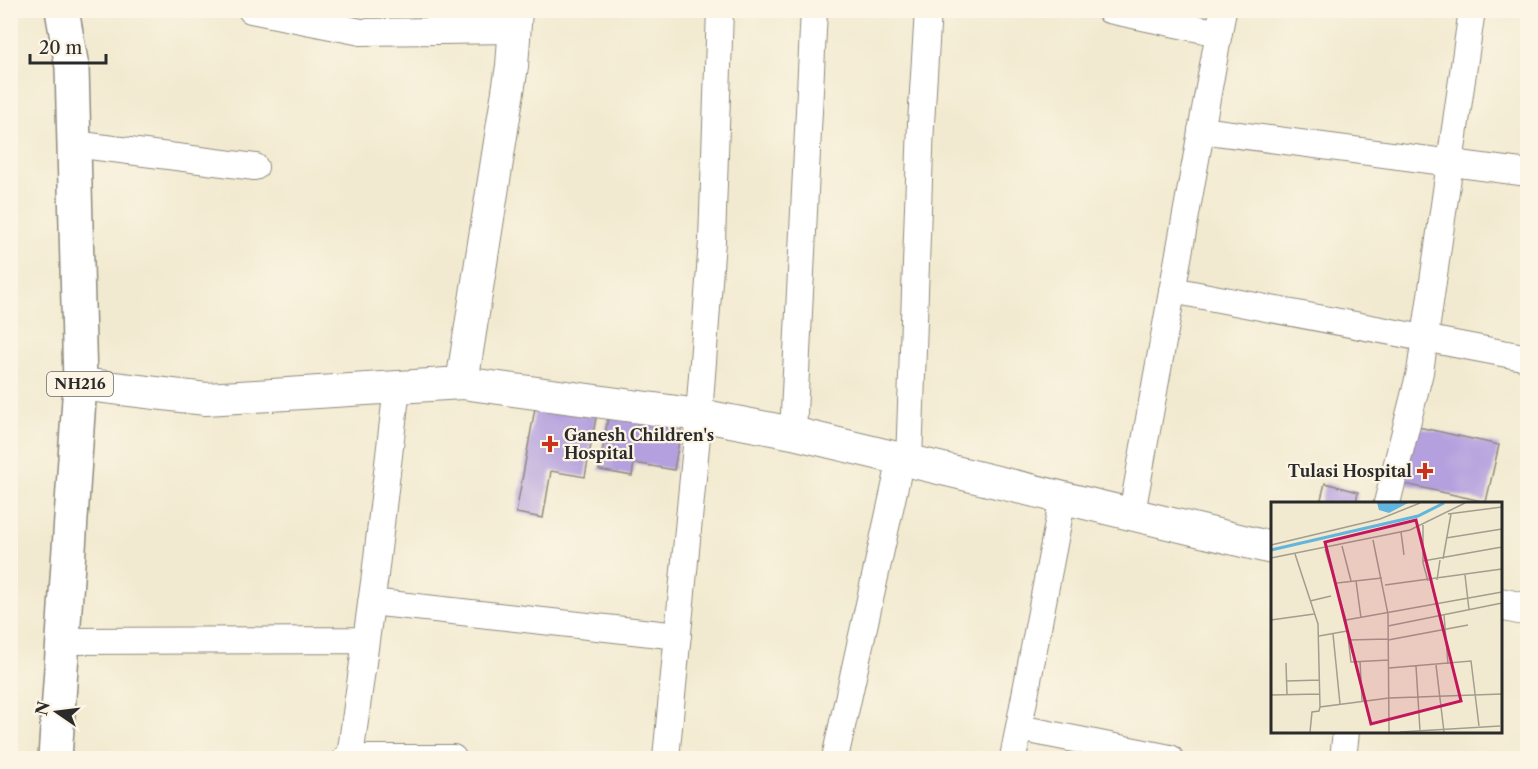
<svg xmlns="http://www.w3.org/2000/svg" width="1538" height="769" font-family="'Libre Caslon Text',serif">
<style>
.building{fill:#b4a0de}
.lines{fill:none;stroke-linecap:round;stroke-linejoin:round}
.minor-casing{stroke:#8e8a7e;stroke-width:28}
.tertiary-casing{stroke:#8e8a7e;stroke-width:34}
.trunk-casing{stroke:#8e8a7e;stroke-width:36}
.minor{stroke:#fff;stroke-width:26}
.tertiary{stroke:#fff;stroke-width:32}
.trunk{stroke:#fff;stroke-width:33}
.poi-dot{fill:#c8321e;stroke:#fcf5e5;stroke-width:2}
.labels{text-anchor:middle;stroke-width:4.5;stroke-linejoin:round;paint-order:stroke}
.shield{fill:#fcf5e5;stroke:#6a6863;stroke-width:1.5}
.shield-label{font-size:15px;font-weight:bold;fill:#2b2b2b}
.poi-label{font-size:16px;font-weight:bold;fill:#2b2b2b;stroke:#fcf5e5;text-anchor:start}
.inset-river{fill:none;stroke:#62b5de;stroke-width:3}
.inset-road{fill:none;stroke:#a29e8e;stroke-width:1.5}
.view{fill:#c2185b;fill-opacity:0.15;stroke:#c2185b;stroke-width:3}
.inset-edge{fill:none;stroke:#2b2b2b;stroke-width:3}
</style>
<rect width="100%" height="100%" fill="#fcf5e5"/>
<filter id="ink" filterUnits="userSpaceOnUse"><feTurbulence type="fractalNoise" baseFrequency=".0167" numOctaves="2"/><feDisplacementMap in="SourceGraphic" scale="12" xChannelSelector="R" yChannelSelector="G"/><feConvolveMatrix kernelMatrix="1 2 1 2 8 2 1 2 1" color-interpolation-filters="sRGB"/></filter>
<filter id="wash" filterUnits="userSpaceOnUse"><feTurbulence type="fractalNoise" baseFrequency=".008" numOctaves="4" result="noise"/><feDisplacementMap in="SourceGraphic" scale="24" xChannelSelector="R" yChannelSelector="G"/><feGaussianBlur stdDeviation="1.35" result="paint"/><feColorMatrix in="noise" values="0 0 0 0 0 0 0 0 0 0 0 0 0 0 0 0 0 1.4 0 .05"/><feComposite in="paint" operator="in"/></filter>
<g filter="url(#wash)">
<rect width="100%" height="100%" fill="#f2ead0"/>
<g id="blocks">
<path class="building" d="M537,397L598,407L585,477L551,471L543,518L516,513Z
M610,406L683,418L674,470L634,463L632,476L599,470Z
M1414,426L1499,445L1486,502L1401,483Z
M1325,483L1358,492L1356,503H1320Z"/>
</g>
</g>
<g filter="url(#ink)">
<use href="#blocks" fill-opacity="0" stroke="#8e8a7e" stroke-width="1.5"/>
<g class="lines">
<defs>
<path id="minor" d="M251,10L361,32L515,30
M1109,10L1219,33
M1201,130L1528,173
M74,144L255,167
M1172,290L1528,358
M793,433L814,10
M909,461L921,123L928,10
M1387,503L1420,372L1472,10
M1132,513L1223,10
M371,602L678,636
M63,641L366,640
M1019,728L1170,758
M350,757L375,575L397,387
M346,758H453
M666,758L699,415L712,241L720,10
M835,758L901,459
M1013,758L1063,497
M1343,758L1346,732"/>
<path id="tertiary" d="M462,383L512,66L516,10
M80,384L206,399L462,383L699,415L793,433L1272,548
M1500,604L1528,610"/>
<path id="trunk" d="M55,758L80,384L72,67L62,10"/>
</defs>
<use href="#minor" class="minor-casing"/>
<use href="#tertiary" class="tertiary-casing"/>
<use href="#trunk" class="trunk-casing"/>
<use href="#minor" class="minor"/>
<use href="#tertiary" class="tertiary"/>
<use href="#trunk" class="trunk"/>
</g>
</g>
<g class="poi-dot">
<path d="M547 435h6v6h6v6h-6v6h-6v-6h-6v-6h6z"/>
<path d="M1422 462h6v6h6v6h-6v6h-6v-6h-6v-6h6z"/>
</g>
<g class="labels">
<rect class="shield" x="47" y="372" width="66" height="24" rx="4.5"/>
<g class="shield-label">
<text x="80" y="389">NH216</text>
</g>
<g class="poi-label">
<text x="564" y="441">Ganesh Children's<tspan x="564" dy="18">Hospital</tspan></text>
<text x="1412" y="477" text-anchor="end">Tulasi Hospital</text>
</g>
</g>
<g transform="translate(1271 502)">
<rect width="231" height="231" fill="#f2ead0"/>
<path d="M106,1H137L118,11L108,8Z" fill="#62b5de"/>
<path class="inset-river" d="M0,48L147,14L173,1"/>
<path class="inset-road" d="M177,12L231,5M152,23V61L157,79M130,30L133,53M175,36L231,27M102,38L117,112L118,230M0,43L109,17L149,1M71,44L80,79M54,47L75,118L80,160L118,158M24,52L47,122L49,205M0,56L139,28L194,1M172,57L180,12M152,59L231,45M194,73L198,108M166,78L169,58M85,79L90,116M66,81L111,76M114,83L231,67M39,99L60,94M173,113L177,162M0,118L43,112M75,118L231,90M117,124L231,101M62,132L69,202M48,134L76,129M77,138L117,137M117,138L197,123M89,159L91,199M15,161L16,193M165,163L173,230M145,164L149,229M118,166L200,159L208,224M16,179L49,178M0,193L49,192M39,230L41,210L48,209L49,205L118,196L231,192M129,230L229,224"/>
<path class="view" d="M145,18L190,199L100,222L54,40Z"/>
<rect width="231" height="231" class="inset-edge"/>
</g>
<rect width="1538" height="769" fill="none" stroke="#fcf5e5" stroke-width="36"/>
<g transform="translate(57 712) rotate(284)" stroke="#fcf5e5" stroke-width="4.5" paint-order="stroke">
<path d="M0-4.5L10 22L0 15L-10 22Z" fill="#2b2b2b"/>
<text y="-9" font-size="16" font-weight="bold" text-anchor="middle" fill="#2b2b2b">N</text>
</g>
<path d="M30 54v9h76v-9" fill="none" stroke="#2b2b2b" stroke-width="3"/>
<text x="39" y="54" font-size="18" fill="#2b2b2b" stroke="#fcf5e5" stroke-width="4.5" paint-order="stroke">20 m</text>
</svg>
